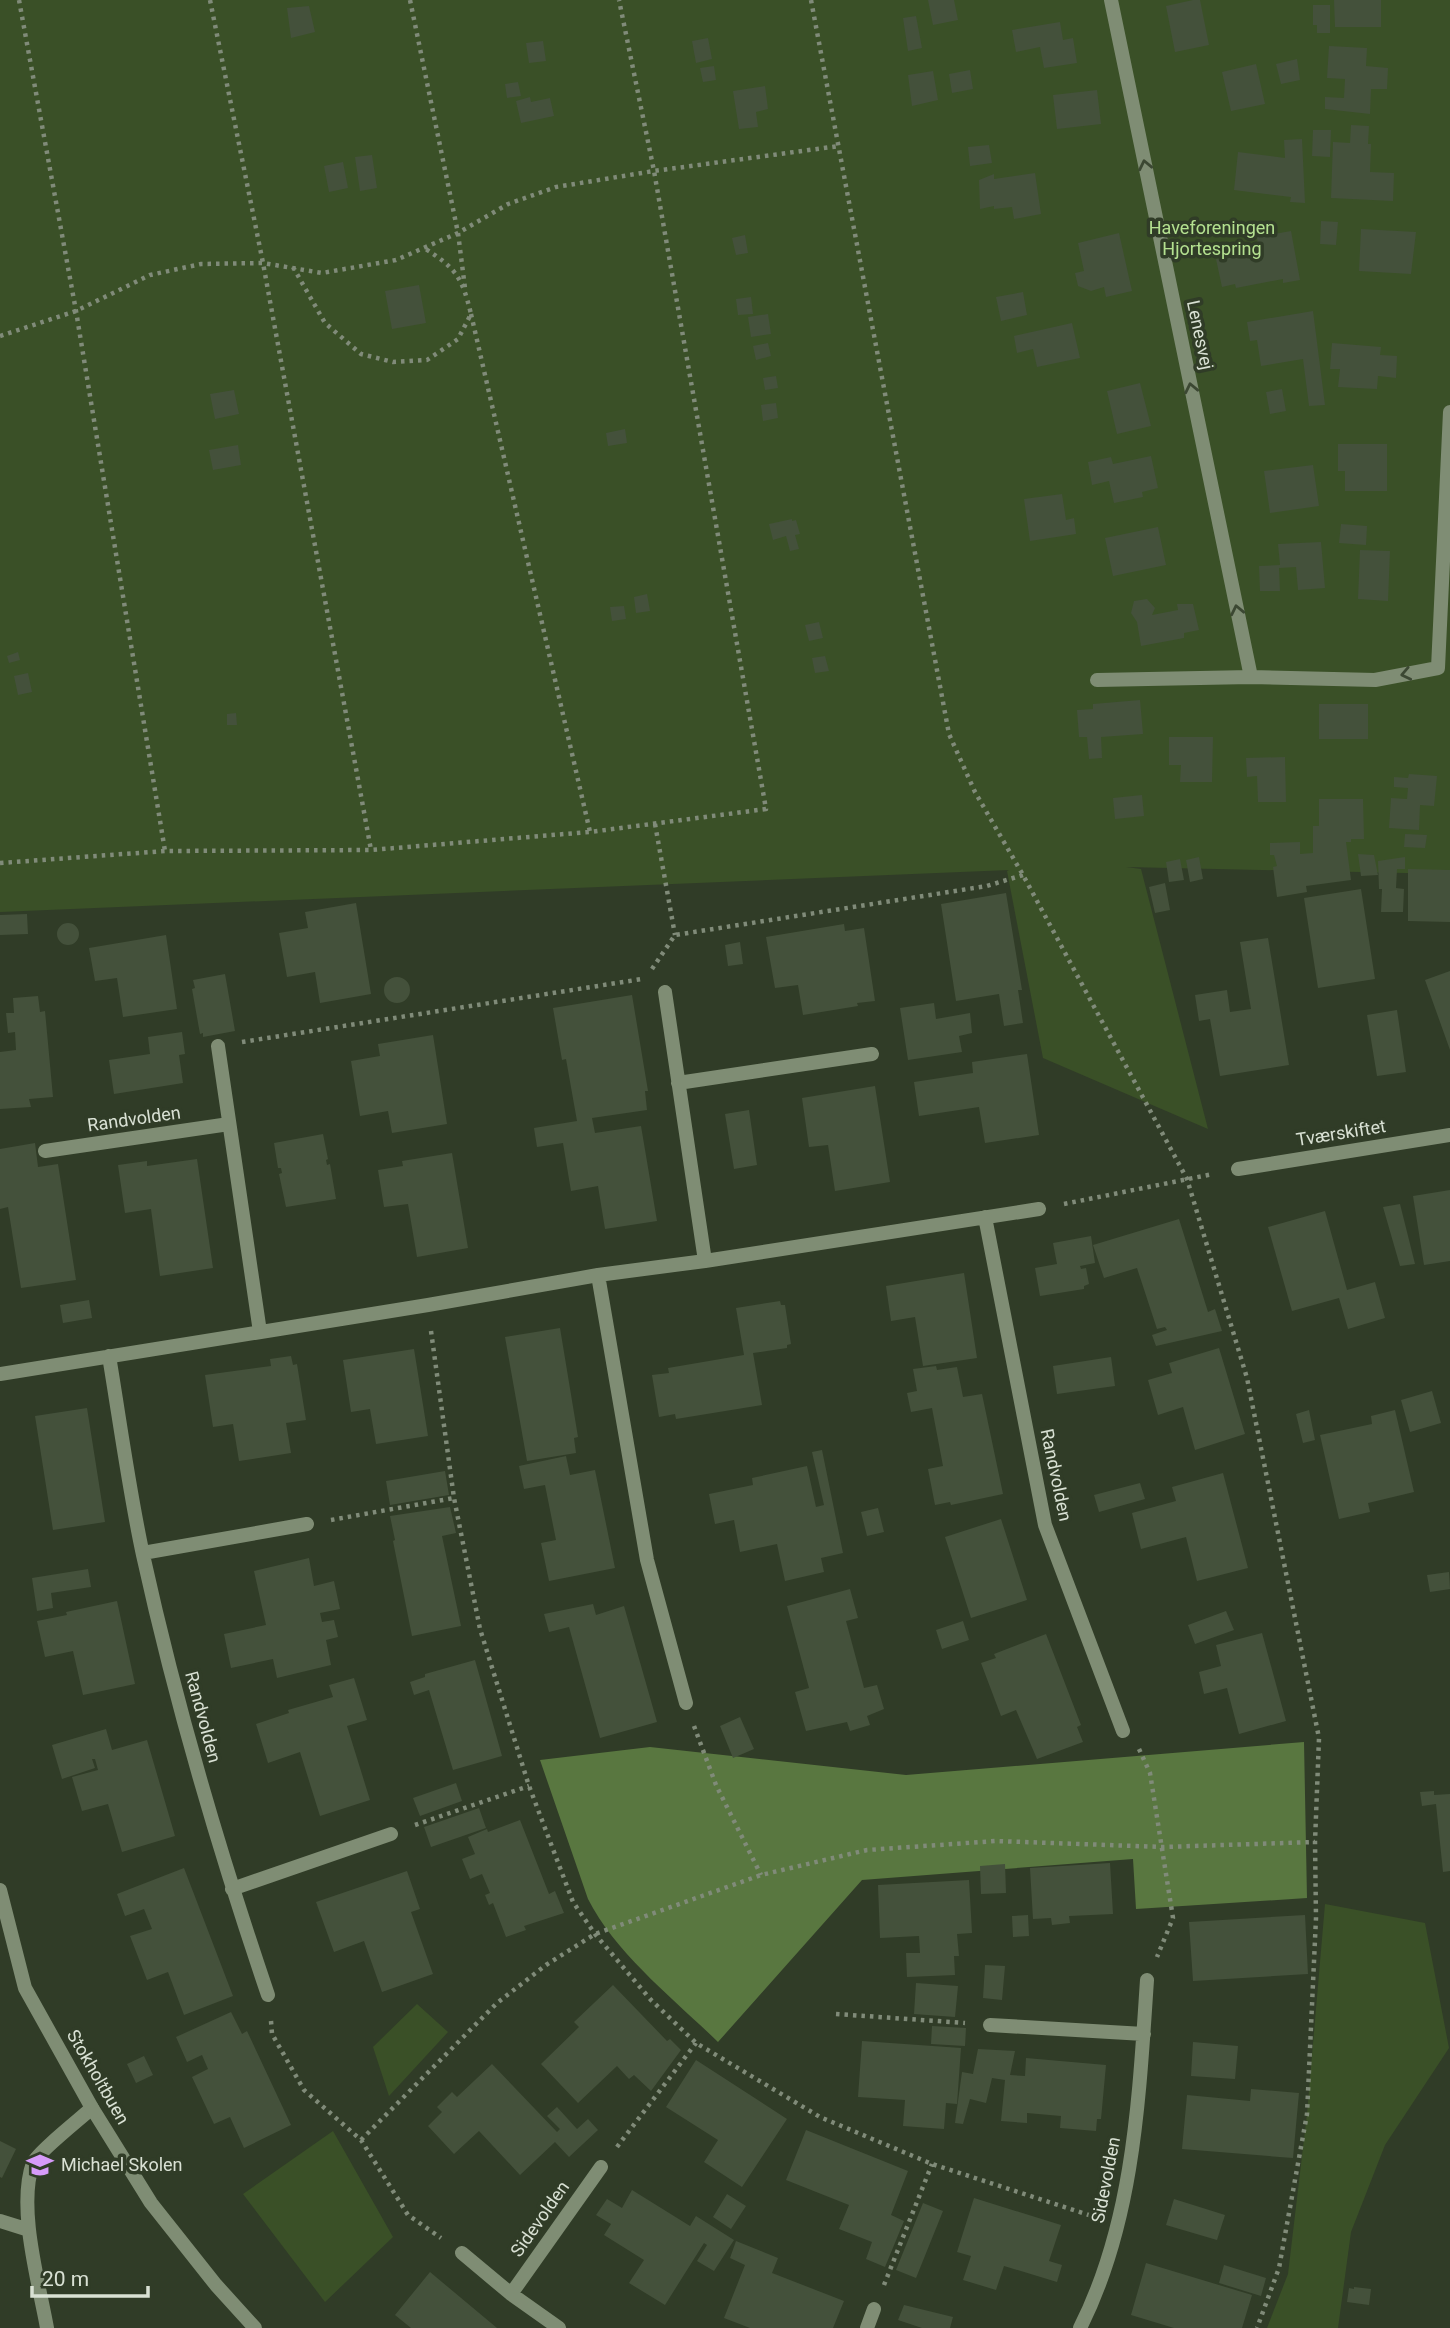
<svg xmlns="http://www.w3.org/2000/svg" width="1450" height="2328" font-family="Roboto,sans-serif">
<style>
.green{fill:#3a5027}
.forest{fill:#597740}
.building{fill:#44513b}
.lines{fill:none;stroke-linecap:round;stroke-linejoin:round}
.path{stroke:#808b79;stroke-width:4.5;stroke-dasharray:3.5 5;stroke-linecap:butt}
.lane{stroke:#7f8d74;stroke-width:14}
.street{stroke:#7f8d74;stroke-width:14}
.oneway{stroke:#3c4833}
.labels{text-anchor:middle;stroke-width:7;stroke-linejoin:round;paint-order:stroke}
.park-label{font-size:18px;fill:#b4e190;stroke:#303c27}
.street-label{font-size:18px;fill:#d9e1d4;stroke:#303c27}
.poi-label{font-size:18px;fill:#d9e1d4;stroke:#303c27;text-anchor:start}
</style>
<rect width="100%" height="100%" fill="#303c27"/>
<path class="green" d="M0,0H1450V874L1126,867L1141,869L1208,1129L1043,1058L1007,871L1009,870L0,912Z
M1325,1904L1425,1923L1449,2048L1385,2145L1351,2232L1338,2328H1267L1288,2274L1307,2114Z
M417,2004L448,2032L389,2096L373,2047Z
M333,2131L393,2237L325,2302L243,2194Z"/>
<path class="forest" d="M1304,1742L1307,1898L1136,1909L1133,1859L862,1880L718,2042C674,1999 616,1954 588,1899L540,1760L650,1747L906,1775Z"/>
<path class="building" d="M928,0H954L958,20L933,25Z
M1193,0H1200L1209,45L1175,52L1166,6Z
M1334,0H1381V27H1335Z
M1313,5H1330V33H1317V25H1313Z
M309,6L315,32L291,38L287,8Z
M916,16L922,48L908,51L903,18Z
M1060,22L1063,40L1073,38L1077,63L1044,68L1040,47L1016,52L1012,30Z
M708,38L712,59L696,63L692,41Z
M543,41L546,61L529,63L526,43Z
M1329,46L1367,48L1366,66L1388,68L1387,89H1371L1370,114L1325,109V97L1344,98L1345,79L1327,78Z
M1297,59L1300,80L1281,84L1276,64Z
M1256,64L1265,104L1231,111L1222,72Z
M714,66L716,80L703,82L700,68Z
M970,70L973,89L952,93L949,74Z
M933,71L938,100L912,106L908,75Z
M518,82L521,96L507,98L505,84Z
M765,86L768,109L756,112L758,127L739,129L733,91Z
M1097,90L1101,124L1057,129L1053,95Z
M530,97L531,102L550,98L554,116L521,123L516,101Z
M1351,125L1369,126L1368,144H1371L1370,172L1394,173L1393,201L1331,198L1333,142L1350,143Z
M1313,130H1331L1330,157L1312,156Z
M1302,139L1305,203L1290,202L1291,197L1234,190L1238,152L1285,158L1284,140Z
M989,145L992,163L970,166L968,147Z
M372,155L377,188L360,191L355,157Z
M343,162L348,188L329,192L324,166Z
M1035,173L1041,214L1014,219L1012,207L994,209V206L980,209L979,180L994,174V179Z
M1321,221L1338,222L1336,245L1320,244Z
M1361,229L1416,232L1411,274L1359,271Z
M1291,231L1300,280L1283,283V279L1236,288L1235,284L1222,287L1216,259L1231,257L1230,250L1258,245L1257,237Z
M1119,233L1132,291L1106,297L1104,287L1091,291L1078,286L1075,273L1084,271L1078,243Z
M745,235L748,253L736,255L732,238Z
M419,285L426,323L392,329L385,291Z
M1023,292L1027,315L1001,321L996,297Z
M751,297L753,314L738,315L736,299Z
M1313,311L1325,405L1309,406L1303,359L1261,366L1257,340L1250,341L1247,322Z
M768,314L771,334L751,337L748,317Z
M1072,323L1080,358L1037,367L1033,349L1017,353L1014,336Z
M768,343L771,356L756,360L753,346Z
M1332,343L1381,347L1380,355L1397,356L1396,378L1378,376L1377,389L1338,387L1340,369H1330Z
M776,376L778,388L765,390L763,378Z
M1140,383L1151,426L1117,434L1107,391Z
M1282,389L1286,411L1270,414L1266,392Z
M234,390L239,414L215,419L210,394Z
M776,403L778,418L763,421L761,405Z
M625,429L627,443L608,446L606,433Z
M1338,444H1387V491H1345V471H1338Z
M238,445L241,465L213,470L209,450Z
M1151,456L1158,488L1142,492L1143,497L1114,503L1109,481L1092,485L1088,462L1111,457L1113,464Z
M1313,465L1319,506L1270,513L1264,471Z
M1062,494L1066,520L1074,518L1076,534L1030,541L1024,499Z
M792,519V521L796,520L800,534L795,535L799,549L790,551L786,536L773,540L769,524Z
M1341,524L1367,526L1366,545L1339,543Z
M1158,527L1166,565L1113,576L1105,538Z
M1321,542L1325,588L1298,590L1296,567L1279,568L1280,591H1260L1259,566L1280,565L1278,544Z
M1360,550L1390,551L1388,601L1358,599Z
M647,594L650,611L636,613L634,597Z
M1147,599L1155,608L1152,615L1178,610L1177,604H1193L1199,630L1184,633V638L1141,646L1137,622L1131,613L1134,601Z
M624,606L626,619L612,621L610,607Z
M819,622L823,638L809,641L805,625Z
M18,652L20,660L9,663L7,656Z
M825,656L829,671L815,673L812,658Z
M28,673L32,692L18,695L14,676Z
M1140,700L1143,734L1101,737L1102,758L1089,759L1087,737H1079L1077,710L1093,709V704Z
M1319,704H1368V739H1319Z
M236,713L237,725H227V714Z
M1169,737H1213L1212,782H1180L1181,765H1169Z
M1285,757L1286,802H1258L1257,776L1247,777L1246,758Z
M1409,774L1437,776L1434,806L1420,805L1419,830L1389,828L1391,798L1407,799L1408,788L1394,787V777L1408,778Z
M1142,795L1144,816L1115,819L1113,798Z
M1319,799H1363L1364,839H1351V842H1346L1351,880L1306,886L1307,892L1277,897L1273,867L1277,866L1274,855H1270V843L1300,842V854L1313,853V826H1319Z
M1405,834L1427,835L1425,848L1404,847Z
M1358,854L1374,855L1378,875L1361,876Z
M1199,857L1203,879L1190,882L1186,860Z
M1405,857V869H1397L1396,888L1404,889L1403,912H1381L1382,889H1379L1378,861Z
M1180,859L1184,880L1169,882L1166,862Z
M1408,869L1450,870V922L1408,921Z
M1165,883L1170,910L1155,913L1149,887Z
M1361,889L1375,979L1318,988L1304,898Z
M1006,893L1022,990H1018L1023,1023L1004,1026L999,994L956,1001L941,904Z
M356,903L371,994L320,1003L315,972L287,977L279,933L308,928L305,912Z
M27,914L28,934L0,935V915Z
M57 934a11 11 0 1 1 22 0a11 11 0 1 1-22 0Z
M844,924L845,931L864,928L875,1001L857,1003L858,1006L803,1015L798,985L775,988L766,937Z
M166,935L177,1009L123,1017L117,978L95,981L89,948Z
M1268,938L1289,1065L1220,1076L1210,1019L1199,1021L1195,995L1227,990L1230,1012L1251,1009L1240,942Z
M740,942L743,964L728,966L725,945Z
M1450,971V1050L1425,980Z
M225,974L235,1031L203,1037V1033L200,1034L192,989L195,988L193,980Z
M384 990a13 13 0 1 1 26 0a13 13 0 1 1-26 0Z
M632,995L648,1091H645L647,1110L592,1118L595,1133L641,1126L657,1221L605,1229L598,1186L571,1191L563,1143L537,1147L534,1128L577,1121L566,1059L562,1060L553,1008Z
M38,996L40,1012L45,1011L53,1097L29,1099L31,1107L0,1109V1052L16,1050L15,1032L8,1033L6,1013H14L13,998Z
M934,1003L936,1019L970,1013L972,1033L959,1036L962,1052L908,1060L900,1008Z
M1397,1010L1406,1072L1377,1076L1367,1015Z
M182,1032L185,1054L179,1055L183,1083L114,1094L109,1060L150,1054L148,1037Z
M433,1035L447,1124L392,1133L388,1111L360,1116L351,1061L380,1056L378,1044Z
M1027,1054L1039,1135L985,1143L979,1107L919,1116L914,1082L973,1073L972,1062Z
M875,1086L890,1182L835,1191L828,1145L809,1147L802,1098Z
M749,1110L757,1165L734,1169L725,1114Z
M323,1134L328,1159L326,1160L327,1165L330,1164L336,1199L286,1207L279,1174L282,1173L281,1168H278L274,1143Z
M35,1143L38,1167L58,1164L76,1280L21,1288L8,1207L0,1209V1149Z
M452,1153L468,1248L417,1257L408,1204L384,1207L378,1170L403,1166L402,1161Z
M197,1159L213,1268L160,1276L151,1209L125,1213L118,1165L147,1161V1166Z
M1450,1190V1261L1424,1265L1413,1196Z
M1400,1204L1415,1264L1400,1266L1383,1207Z
M1325,1211L1347,1290L1375,1282L1385,1318L1348,1329L1339,1298L1292,1311L1268,1227Z
M1179,1219L1208,1312L1215,1309L1222,1331L1156,1346L1152,1335L1167,1330L1165,1327L1157,1329L1137,1268L1104,1278L1093,1245Z
M1091,1236L1095,1263L1080,1266L1081,1269L1086,1268L1089,1284L1084,1286V1289L1040,1296L1035,1268L1057,1264L1053,1243Z
M964,1273L977,1358L923,1366L915,1317L891,1321L886,1286Z
M89,1300L92,1318L63,1323L60,1305Z
M780,1301L781,1305H785L791,1344L787,1345V1348L753,1353L762,1405L676,1419L675,1414L659,1417L652,1375L669,1373L668,1368L744,1355L736,1308Z
M560,1328L578,1437L574,1438L576,1453L527,1461L505,1337Z
M1219,1348L1245,1434L1195,1450L1183,1407L1158,1415L1148,1380L1172,1373L1169,1363Z
M414,1349L428,1436L376,1444L370,1409L351,1412L343,1360Z
M291,1356L293,1365L297,1364L306,1420L286,1423L291,1453L239,1461L233,1424L213,1427L205,1375L271,1366L270,1359Z
M1111,1357L1115,1386L1057,1394L1053,1366Z
M936,1366L937,1370L957,1367L963,1397L982,1394L1003,1494L951,1505L950,1502L935,1505L928,1469L943,1466L932,1408L911,1412L907,1393L917,1391L913,1369Z
M1432,1391L1441,1423L1410,1432L1401,1400Z
M87,1408L105,1522L53,1530L35,1416Z
M1309,1410L1315,1440L1303,1443L1296,1414Z
M1395,1410L1414,1492L1368,1503L1370,1512L1339,1519L1320,1435L1372,1424L1371,1416Z
M822,1450L843,1553L821,1558L824,1572L785,1581L777,1544L740,1552L734,1520L715,1524L709,1494L753,1485L752,1478L807,1466L816,1507L824,1505L812,1452Z
M566,1456L570,1475L595,1470L615,1568L549,1581L541,1543L556,1540L545,1485L524,1489L519,1466Z
M445,1471L449,1495L390,1505L386,1481Z
M1223,1473L1248,1568L1197,1581L1186,1537L1141,1549L1132,1513L1176,1501L1172,1487Z
M1140,1483L1145,1499L1099,1512L1094,1495Z
M450,1507L456,1533L442,1536L461,1626L412,1636L393,1541L395,1540L390,1516Z
M878,1508L884,1532L867,1536L861,1512Z
M1001,1519L1027,1600L971,1618L945,1537Z
M309,1558L314,1586L334,1581L340,1609L320,1613L322,1622L334,1620L338,1637L326,1640L331,1665L277,1678L273,1659L231,1668L224,1634L266,1625L254,1571Z
M88,1569L91,1587L51,1593L53,1608L37,1611L32,1578Z
M1449,1572L1450,1589L1430,1592L1427,1575Z
M850,1589L858,1618L846,1621L864,1688L877,1685L884,1709L867,1716L870,1725L850,1731L847,1722L806,1731L795,1692L809,1688L787,1606Z
M117,1601L135,1684L83,1695L73,1651L45,1657L37,1621L67,1615L66,1612Z
M593,1604L596,1615L624,1606L657,1722L600,1738L569,1627L549,1632L544,1614Z
M1226,1611L1234,1630L1195,1644L1188,1625Z
M963,1621L969,1640L942,1649L936,1630Z
M1262,1633L1286,1721L1239,1734L1227,1688L1204,1694L1199,1672L1221,1666L1216,1645Z
M1046,1634L1081,1725L1077,1727L1083,1742L1037,1759L1016,1710L1001,1716L981,1663L996,1658L994,1654Z
M475,1660L502,1756L453,1770L429,1690L414,1695L410,1682L425,1677V1674Z
M354,1678L367,1720L347,1726L370,1800L320,1816L300,1752L268,1763L256,1724L289,1713L288,1710L333,1697L329,1685Z
M740,1717L754,1749L733,1758L720,1726Z
M106,1729L112,1750L147,1740L175,1836L122,1852L108,1804L82,1811L72,1777L98,1770L95,1759H92L95,1768L62,1779L52,1745Z
M456,1783L462,1801L420,1816L413,1798Z
M1434,1791V1795L1450,1794V1871L1443,1872L1436,1804L1422,1806L1420,1792Z
M479,1808L486,1828L431,1847L424,1827Z
M520,1820L549,1894L555,1891L564,1913L524,1926L526,1930L506,1937L493,1903L489,1905L485,1895L490,1893L482,1874L470,1879L462,1859L475,1854L468,1837L487,1829L488,1832Z
M1110,1863L1113,1914L1069,1916L1070,1923L1052,1925L1051,1918L1033,1919L1030,1868Z
M1005,1864L1006,1893L981,1894L980,1866Z
M184,1868L233,1996L184,2015L168,1972L147,1980L130,1936L152,1929L144,1909L125,1916L117,1894Z
M407,1871L420,1909L411,1912L433,1974L382,1992L364,1941L334,1952L316,1902Z
M969,1880L972,1933L957,1934L959,1956H954L955,1975L907,1977L906,1953H920L919,1936L880,1938L878,1885Z
M1028,1915L1029,1936L1013,1937L1012,1916Z
M1305,1915L1308,1974L1193,1981L1189,1922Z
M985,1965L1005,1966L1002,2000L983,1998Z
M916,1983L958,1986L955,2017L914,2014Z
M613,1985L667,2041L670,2039L681,2050L651,2091L634,2075L629,2079L617,2066L578,2103L541,2064L579,2027L574,2022Z
M231,2012L242,2034L247,2031L291,2125L244,2148L230,2117L214,2124L192,2077L208,2069L202,2055L187,2062L176,2037Z
M932,2026L966,2028L965,2046L931,2044Z
M862,2041L961,2048L957,2104L946,2103L944,2129L903,2126L905,2100L858,2097Z
M1193,2042L1238,2046L1235,2079L1191,2076Z
M978,2049L1015,2051L1010,2075L1025,2076L1026,2058L1106,2065L1101,2119H1097L1096,2131L1060,2128L1061,2116L1027,2113V2123L1001,2121L1005,2080L992,2078L986,2103L970,2099L963,2124L955,2123L962,2072L973,2074Z
M144,2056L153,2075L136,2083L127,2064Z
M696,2060L787,2119L742,2187L704,2162L718,2140L666,2107Z
M492,2064L557,2132L560,2129L547,2116L557,2107L577,2129L588,2119L598,2130L569,2157L555,2142L520,2175L479,2131L454,2154L428,2126L442,2112L437,2107L452,2092L457,2097Z
M1251,2089L1299,2093L1293,2158L1182,2149L1187,2095L1250,2101Z
M806,2130L908,2171L891,2215L904,2221L885,2267L866,2259L872,2242L839,2229L849,2205L786,2180Z
M0,2141L16,2149L2,2178L0,2177Z
M632,2190L690,2226L696,2216L734,2240L714,2271L697,2261L707,2245L704,2243L665,2305L629,2283L644,2260L604,2235L611,2224L596,2215L607,2199L622,2208Z
M727,2194L746,2206L731,2229L713,2217Z
M974,2198L1061,2225L1049,2261L1062,2265L1057,2282L1004,2266L996,2290L963,2280L971,2256L957,2252Z
M1174,2199L1225,2215L1217,2240L1166,2225Z
M923,2203L943,2211L916,2278L896,2270Z
M736,2241L778,2258L772,2273L844,2301L833,2328H750L724,2318L745,2265L730,2258Z
M1146,2263L1252,2295L1242,2328H1174L1131,2315Z
M1224,2265L1266,2278L1261,2296L1219,2283Z
M430,2272L497,2328H411L395,2315Z
M1354,2287L1371,2289L1369,2305L1347,2302L1349,2288L1354,2289Z
M904,2305L953,2317L950,2328H922L898,2320Z"/>
<g class="lines">
<path class="path" d="M19,0L76,311L165,851
M210,0L263,263L371,850
M410,0L458,233L465,288
M811,0L949,734L975,792L1023,875L1187,1179L1247,1378L1319,1738L1315,1842L1316,1918L1307,2114L1279,2268L1257,2328
M293,267L325,323L361,354L393,362L427,360L458,339L471,314C462,277 456,268 424,248
M471,314L590,832L766,809L654,171L619,0
M0,336L76,311L150,275L201,264L263,263L322,273L396,260L458,233L508,204L556,187L654,171L839,146
M655,824L675,935
M0,863L165,851L371,850L589,832
M652,969L675,935L987,886L1023,875
M242,1042L642,979
M1064,1204L1213,1174
M431,1331L454,1498L480,1629L529,1786L573,1902L595,1934L651,2000L696,2043L820,2117L932,2164L1092,2216
M331,1520L454,1498
M694,1726L716,1785L761,1875
M1139,1749L1150,1773L1173,1918L1157,1957
M415,1825L529,1786
M836,2014L965,2023
M271,2021L272,2034L304,2090L361,2140L408,2215L441,2238
M361,2140L497,2003L546,1965L595,1934L761,1875L867,1850L996,1841L1163,1847L1315,1842
M617,2147L696,2043
M884,2285L932,2164"/>
<path class="lane" d="M1111,0L1251,677
M1097,680L1251,677L1375,680L1438,668L1450,412
M0,2221L29,2230
M47,2328C39,2283 17,2207 33,2163C38,2152 81,2118 92,2108"/>
<path class="street" d="M665,992L705,1261
M218,1046L260,1332
M678,1083L872,1054
M45,1151L229,1124
M1238,1169L1450,1135
M985,1217L1045,1525L1123,1731
M598,1275L647,1560L686,1703
M109,1356C120,1422 129,1490 143,1555C176,1705 219,1851 268,1995
M0,1374L428,1305L598,1275L705,1261L1039,1209
M143,1553L307,1524
M232,1889L391,1834
M0,1890L25,1988L92,2108L151,2203L216,2285L255,2328
M990,2025L1144,2034
M462,2253L511,2294L559,2328
M511,2294L601,2167
M867,2328L874,2309
M1080,2328C1134,2221 1139,2098 1147,1980"/>
</g>
<defs><path id="oneway-chevron" d="M-2-3.5L2.5 0L-2 3.5" fill="none" stroke-width="1.6" stroke-linecap="round" stroke-linejoin="round" transform="scale(1.75)"/></defs>
<g class="oneway">
<use href="#oneway-chevron" transform="translate(1145 165) rotate(-102)"/>
<use href="#oneway-chevron" transform="translate(1191 388) rotate(-102)"/>
<use href="#oneway-chevron" transform="translate(1237 610) rotate(-102)"/>
<use href="#oneway-chevron" transform="translate(1406 674) rotate(168)"/>
</g>
<defs>
<symbol id="school-bare" viewBox="-9 -9 18 18"><path d="M0-5L7-2L0 1L-7-2ZM-4 1L0 2.5L4 1V4Q0 6-4 4Z" fill="#d69bf9" stroke="#303c27" stroke-width="2.5" paint-order="stroke"/></symbol>
</defs>
<g fill-rule="evenodd">
<use href="#school-bare" x="21" y="2146" width="38" height="38"/>
</g>
<g class="labels">
<g class="park-label">
<text x="1212" y="234">Haveforeningen<tspan x="1212" dy="21">Hjortespring</tspan></text>
</g>
<g class="street-label">
<text transform="translate(1200 335) rotate(78)" y="6">Lenesvej</text>
<text transform="translate(134 1119) rotate(-8)" y="6">Randvolden</text>
<text transform="translate(1341 1133) rotate(-9)" y="6">Tværskiftet</text>
<text transform="translate(1056 1475) rotate(78)" y="6">Randvolden</text>
<text transform="translate(203 1717) rotate(75)" y="6">Randvolden</text>
<text transform="translate(98 2077) rotate(60)" y="6">Stokholtbuen</text>
<text transform="translate(1106 2180) rotate(-79)" y="6">Sidevolden</text>
<text transform="translate(540 2219) rotate(-55)" y="6">Sidevolden</text>
</g>
<g class="poi-label">
<text x="61" y="2171">Michael Skolen</text>
</g>
</g>
<path d="M32 2286v10h116v-10" fill="none" stroke="#d9e1d4" stroke-width="3.5"/>
<text x="42" y="2286" font-size="21" fill="#d9e1d4" stroke="#303c27" stroke-width="5" paint-order="stroke">20 m</text>
</svg>
